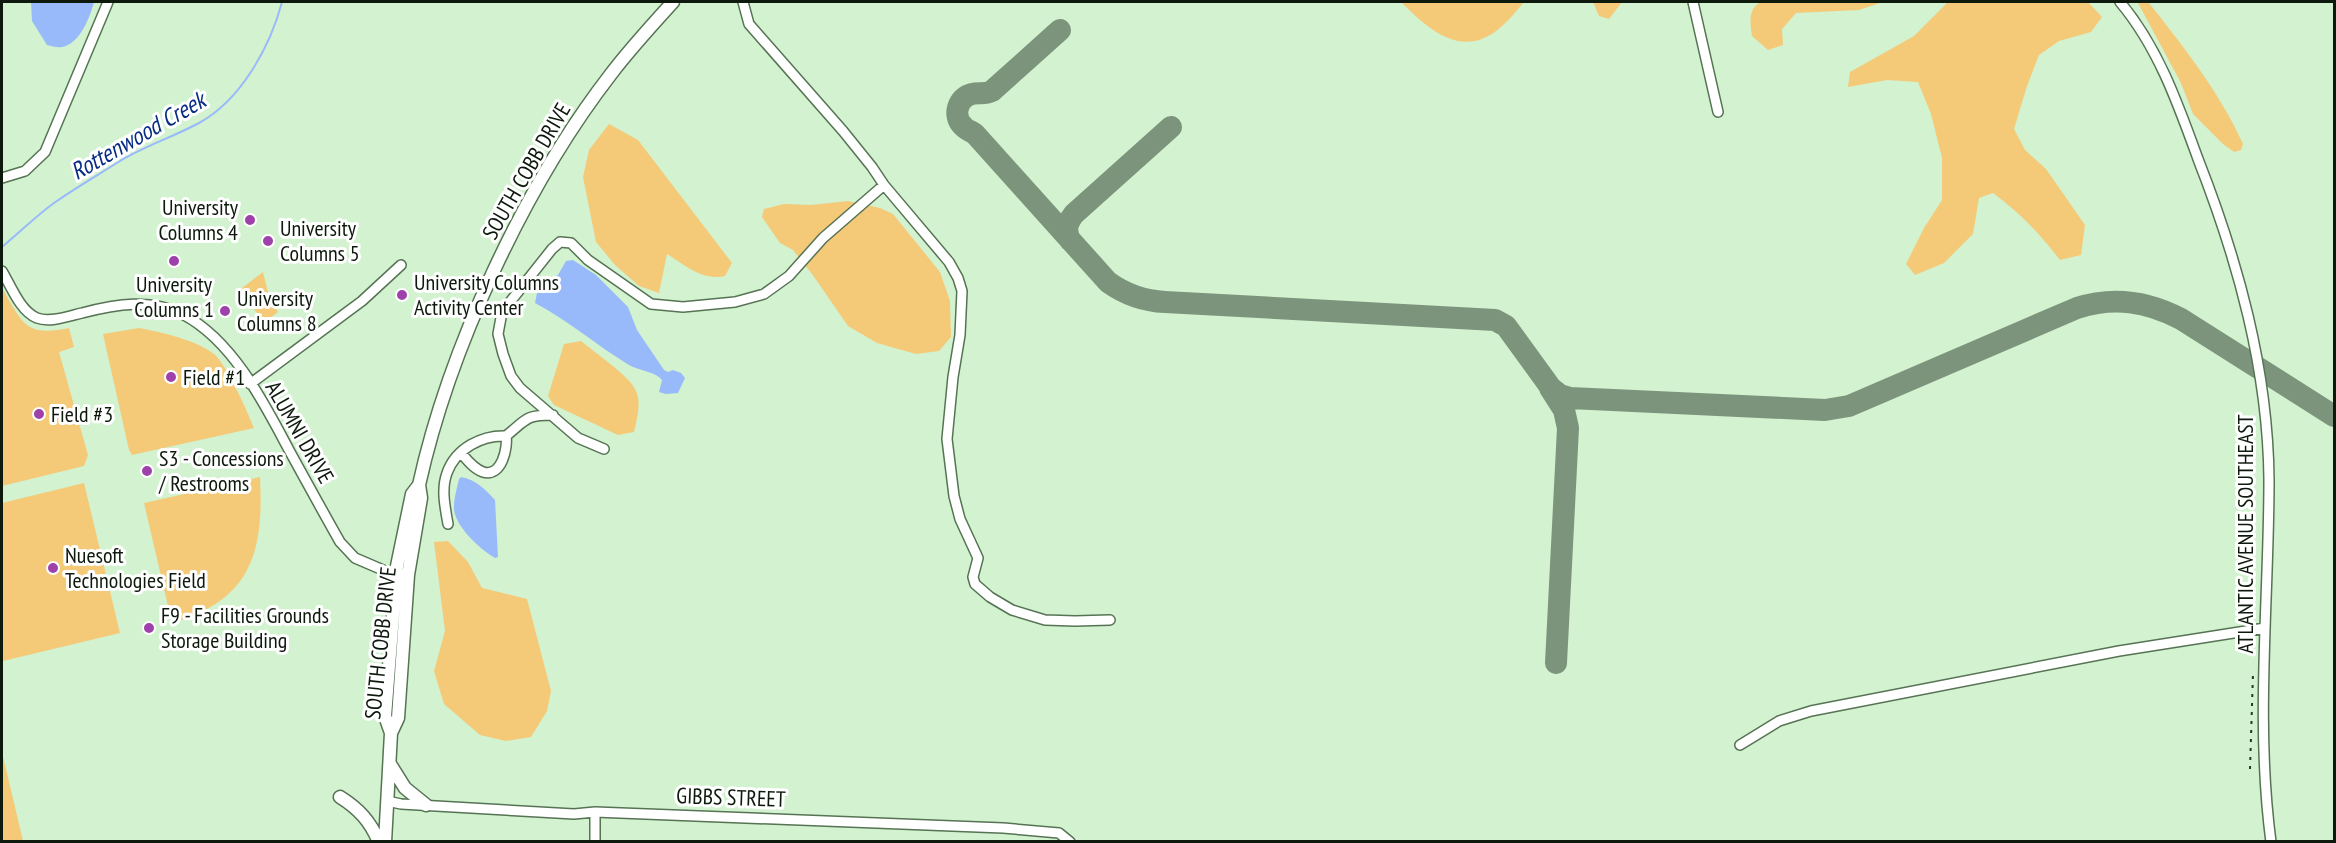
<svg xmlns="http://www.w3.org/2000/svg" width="2336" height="843" font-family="'PT Sans Narrow',sans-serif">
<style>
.green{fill:#f4ca79}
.water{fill:#99bafa}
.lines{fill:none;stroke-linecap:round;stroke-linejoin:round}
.stream{stroke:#99bafa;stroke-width:2}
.taxiway{stroke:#7d947c;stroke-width:22}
.minor-casing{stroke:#567354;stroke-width:12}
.major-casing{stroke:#567354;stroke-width:15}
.minor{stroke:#fff;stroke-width:9}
.major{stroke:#fff;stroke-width:12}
.rail{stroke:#283627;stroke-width:2;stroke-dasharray:3 6;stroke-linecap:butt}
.poi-dot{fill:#9f41ab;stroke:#fff;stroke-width:2}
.labels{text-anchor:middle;stroke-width:6;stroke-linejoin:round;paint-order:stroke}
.street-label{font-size:22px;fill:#0e190d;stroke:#fff}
.poi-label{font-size:22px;fill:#0e190d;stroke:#fff;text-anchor:start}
.water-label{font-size:24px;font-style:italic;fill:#072c84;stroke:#fff}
</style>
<rect width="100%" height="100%" fill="#d2f2d0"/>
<path class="green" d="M1401,2H1524C1517,10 1510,19 1502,26C1464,61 1430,31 1401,2Z
M1593,2H1622L1609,19L1599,16Z
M1761,2H1883L1859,10L1796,13L1782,29L1783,45L1768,50L1752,36C1750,23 1748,8 1761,2Z
M1948,2H2088L2102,17L2091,32L2059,41L2039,55L2027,86L2014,129L2025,150L2046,169L2085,225L2081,255L2060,260C2040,234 2019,212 1993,193L1979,198L1973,234L1944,263L1915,275L1906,264L1924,228L1942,200V158L1931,114L1918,82L1887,80L1848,87L1850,72L1914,36Z
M2138,3H2149C2184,47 2220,93 2243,144L2241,150L2234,152L2223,144L2193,114L2181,83Z
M609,124L638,140L732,263L725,276C702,281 685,265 667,254L659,293L639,286L615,265L596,242L583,177L589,150Z
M848,201L880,208L893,214L940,272L950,301L951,337L939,351L916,354L877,343L848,326L812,274L793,250L780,243L762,217L764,209L784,204L811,205Z
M263,272L269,296L278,312L266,321H263L241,292L242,288Z
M2,288C23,323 24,337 69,328L74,347L59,352L88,455L84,466L2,486Z
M139,328C161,332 196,340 214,354C226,363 248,413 254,428L132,455L129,450L103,334Z
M581,341C593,351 629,376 635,389C642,401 637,419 634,432L618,435L554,405L548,396L564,344Z
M260,477C264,553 251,600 172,623L144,503Z
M84,483L120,633L3,661L2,503Z
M448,541L468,562L482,588L527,599L551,691L547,711L531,737L506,741L480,735L444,704L434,671L445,631L434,542Z
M2,752L23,841H2Z"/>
<path class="water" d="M31,2H94C90,17 80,44 62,47C57,48 52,46 47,45L32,21Z
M573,260L596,275L628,307L637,330L664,370L668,372L673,370L681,373L685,378L678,393L666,394L659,392L662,380C655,371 639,371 629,365C596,345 569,321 535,303L537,293L545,281L558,275L566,261Z
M461,477C475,479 486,490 495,500L498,557L495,558C481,550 453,525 454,507C454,498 457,488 459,479Z"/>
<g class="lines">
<path class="stream" d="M2,247C19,233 36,216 54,203C75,188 98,175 120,161C145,146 173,137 199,123C241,100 270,47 282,2"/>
<path class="taxiway" d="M1060,30L992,91C985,95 979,92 972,94C958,97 952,116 963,126C966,130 971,131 975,134L1108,282C1126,295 1143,301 1165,302L1495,320L1506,326L1551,388L1560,395L1570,398L1825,410L1849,406L2077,308C2114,296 2147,301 2181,319L2334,416
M1070,240C1065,230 1067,223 1074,214L1171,127
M1550,388L1564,410L1568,428L1556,663"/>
<defs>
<path id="minor" d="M743,2L749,24L843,131L872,167L884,185L949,262L958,278L962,291L960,335L953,377L947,439L954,496L960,519L978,558L973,577L975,584L990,597L1012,610L1045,620L1075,621L1110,620
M1693,2L1718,112
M2120,2C2158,47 2178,104 2198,159C2238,261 2268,369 2269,480C2269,600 2255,722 2271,842
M2,178L25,171L45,152L108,2
M2,271C11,286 20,311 37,318C50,323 69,316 82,313C116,304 151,298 184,315C233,341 264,403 289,450C306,481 323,512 340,542L355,558L383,570L394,590
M250,384L362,301L401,265
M604,449L578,438L520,388L511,376L503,354L498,334L502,312L552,249L560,242L571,243L588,260L651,304L683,307L735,302L764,294L789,276L823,238L884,185
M461,453C467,460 474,469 483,472C502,478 508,447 506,436C527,419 525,415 553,415
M448,524C445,507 441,489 447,473C456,448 482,435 506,436
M1740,745L1779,721L1811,711L2119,651L2265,628
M387,801L401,804L574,814L595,812L1003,828L1059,833L1070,842
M595,812V842"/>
<path id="major" d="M391,733L385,716L397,566L412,494L419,485
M390,764L405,788L426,805
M340,797C359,809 370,821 379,842
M385,842L391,733L398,718L408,575L421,498L419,485C449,349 525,185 611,74C630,49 652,25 673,2"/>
</defs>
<use href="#minor" class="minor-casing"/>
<use href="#major" class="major-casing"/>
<use href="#minor" class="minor"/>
<use href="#major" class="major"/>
<path class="rail" d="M2250,769L2253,673"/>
</g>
<g class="poi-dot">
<circle cx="250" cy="220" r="6"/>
<circle cx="268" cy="241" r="6"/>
<circle cx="174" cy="261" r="6"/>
<circle cx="402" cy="295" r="6"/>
<circle cx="225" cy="311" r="6"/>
<circle cx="171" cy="377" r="6"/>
<circle cx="39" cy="414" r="6"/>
<circle cx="147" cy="471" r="6"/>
<circle cx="53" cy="568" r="6"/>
<circle cx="149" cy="628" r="6"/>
</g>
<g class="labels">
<g class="street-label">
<text transform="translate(526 171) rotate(-60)" y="8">SOUTH COBB DRIVE</text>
<text transform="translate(300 432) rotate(60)" y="8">ALUMNI DRIVE</text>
<text transform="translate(2245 534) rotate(-90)" y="8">ATLANTIC AVENUE SOUTHEAST</text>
<text transform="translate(380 643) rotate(-84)" y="8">SOUTH COBB DRIVE</text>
<text transform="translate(731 797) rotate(2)" y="8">GIBBS STREET</text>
</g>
<g class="poi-label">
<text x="238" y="215" text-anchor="end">University<tspan x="238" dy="25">Columns 4</tspan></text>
<text x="280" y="236">University<tspan x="280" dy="25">Columns 5</tspan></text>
<text x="414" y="290">University Columns<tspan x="414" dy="25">Activity Center</tspan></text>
<text x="174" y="292" text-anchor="middle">University<tspan x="174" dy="25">Columns 1</tspan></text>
<text x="237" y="306">University<tspan x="237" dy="25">Columns 8</tspan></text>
<text x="183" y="385">Field #1</text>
<text x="51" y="422">Field #3</text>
<text x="159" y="466">S3 - Concessions<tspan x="159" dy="25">/ Restrooms</tspan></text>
<text x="65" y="563">Nuesoft<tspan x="65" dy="25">Technologies Field</tspan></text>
<text x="161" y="623">F9 - Facilities Grounds<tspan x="161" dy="25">Storage Building</tspan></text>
</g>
<g class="water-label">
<text transform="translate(138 136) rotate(-30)" y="8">Rottenwood Creek</text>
</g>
</g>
<rect width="2336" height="843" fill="none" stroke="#0e190d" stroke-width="6"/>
</svg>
